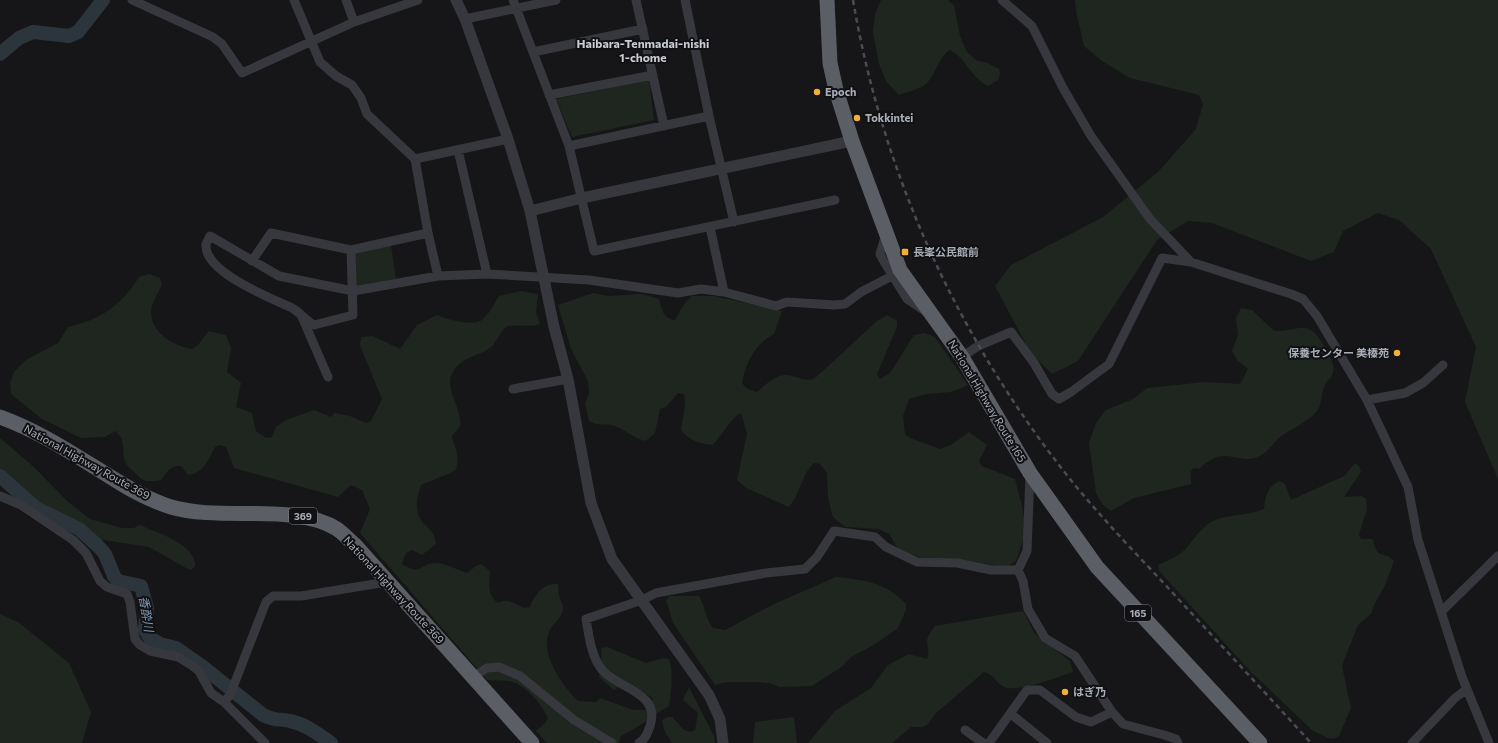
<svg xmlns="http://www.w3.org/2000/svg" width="1498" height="743" font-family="Commissioner,'Noto Sans JP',sans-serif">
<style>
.green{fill:#1e261f}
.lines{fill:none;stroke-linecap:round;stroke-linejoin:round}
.river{stroke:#2c353c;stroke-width:14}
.minor{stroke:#37383d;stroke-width:9}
.tertiary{stroke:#37383d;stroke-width:11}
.trunk{stroke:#5b5e65;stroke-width:15}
.rail{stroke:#4a4c52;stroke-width:2.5;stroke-dasharray:5 4;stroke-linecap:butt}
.poi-dot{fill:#f2b134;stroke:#111113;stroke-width:1.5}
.labels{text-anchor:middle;stroke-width:4;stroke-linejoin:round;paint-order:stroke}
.shield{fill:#111113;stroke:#7b7e86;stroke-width:1}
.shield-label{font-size:10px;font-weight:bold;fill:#a8adb8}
.poi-label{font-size:11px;font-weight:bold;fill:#a8adb8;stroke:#111113;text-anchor:start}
.street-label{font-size:11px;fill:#a8adb8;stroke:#111113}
.neighbourhood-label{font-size:12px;font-weight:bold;fill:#c9ccd4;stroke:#111113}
.water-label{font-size:12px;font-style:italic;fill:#7f9bb3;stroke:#111113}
</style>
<rect width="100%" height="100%" fill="#161618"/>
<path class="green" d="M881,0H948L954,5L960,36L967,52L976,60L987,63L999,69L1000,74L998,80L988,86C972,79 966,58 950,50C938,57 936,75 926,84C920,89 907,92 899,95L886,81L879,64L873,33L875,14Z
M1075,0H1498V479L1465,402L1476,347L1431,249L1399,220L1378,213L1343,231L1334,252L1311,261L1212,223L1188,221L1157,240L1078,361L1052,374L1030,352L995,286L1011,265L1103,217L1158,172L1196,129L1203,104L1199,95L1130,78L1102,61L1084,46L1076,11Z
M649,80L654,120L572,137L556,99Z
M391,245L396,279L356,286L355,253Z
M149,274L160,278L162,284C159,292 151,304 151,312C151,333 174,346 192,349L198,345L209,331L226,335L231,348L227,372L241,383L236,407L252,413L256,431L266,438L272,437L276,427L286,420L314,410L331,417L335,413L350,416L366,423L371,421L382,399L361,348L360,343L362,337L373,336L400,349L417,325L437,315C447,319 472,327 482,320C489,314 494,304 499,296L521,291L538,294L536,312L540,324C530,328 520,324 509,326C502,327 497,343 490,348C481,354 470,356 462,362C440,379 454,393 459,414C460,418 461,423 460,426C458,430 454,433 452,436C455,448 461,459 455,471L421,485C417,496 414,509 421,520C429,532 433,527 436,544L422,555L412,550L406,553L402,564C421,576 418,565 434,563C444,562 458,570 467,573L476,566L481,564L490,571C489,583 487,596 498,603C507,597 515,604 524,608L530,607C535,594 543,583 558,584C559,588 558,592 559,596C560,600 563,604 563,607C563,617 556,621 551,628C537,651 562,685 578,701L596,702L600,698L633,710H645L653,698L626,682L614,690L599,677L602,666L601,648L607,647L646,663L663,658L669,659C674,674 671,691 669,706C652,716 638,728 621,736L619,743H547L536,731L545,723L548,718C541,703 526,685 509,681C502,680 494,681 487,680L360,533L370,509L362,490L351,485L338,497L234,468L226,447L220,445L215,447C208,460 204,473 188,475L181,466C170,465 167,472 161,480C149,482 144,483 136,474C133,471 129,468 127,465C120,455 128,440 115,431L105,437L81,438L42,419L11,394L10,383L14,372L26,360L58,343L68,327C101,319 121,306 139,277Z
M593,293L609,296L642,294L659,299C662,309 663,319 675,320L684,304L692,296H714L782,311L774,334C755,344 746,362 742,383L746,388L757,392C765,385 776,374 787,375C797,376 804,382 814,379L877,321L887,315L897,321V327L877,374L880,379L890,373L914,335L924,333L935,337L968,385L951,392L927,394L909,399L903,416L905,434L910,438L940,449L951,445L969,432L987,445L979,461L982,466L1015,479C1024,514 1030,526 1016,561L1006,567L956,559L919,557L898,549L889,534L878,529L846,527L836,520L832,515L828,497L827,473L820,464L814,463C803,472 800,494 789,507L746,488L737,480L747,434L741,413C733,416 720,437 713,445C701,444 688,440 681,430L685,406L684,394L678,393L666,407L660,409L655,433L646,441C633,439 623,427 611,425C602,424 597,426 589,421L585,404L589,393L588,381L571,349L558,305Z
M1241,308L1252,310L1274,331C1300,332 1307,316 1325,347C1329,356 1337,366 1332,375C1330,379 1326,381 1325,385C1321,392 1322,401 1319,408C1312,420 1291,429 1280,437C1274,442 1268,452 1260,456C1237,467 1226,442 1199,469L1194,468C1187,473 1192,477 1191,484L1134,498L1111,511L1102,504L1096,493L1089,443L1096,423L1106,410L1133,399L1147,388L1205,382L1240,384L1248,369L1238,361L1232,351L1238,335L1236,318Z
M0,438L34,467L67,501L90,519L122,528H134L139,525C156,532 196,544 195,566L191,570L186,568L149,547L97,539L71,521L36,502L0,471Z
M1355,463L1359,466L1361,472L1344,497L1361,496L1366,498L1367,510L1359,534L1361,539H1373C1378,562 1382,549 1394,561L1385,585L1373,607L1372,613L1358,625L1344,660L1342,666L1351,708L1339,736L1334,739L1328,738L1313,731L1251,672L1159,571L1158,565C1170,560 1181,555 1189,545C1197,535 1202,527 1213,521C1227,514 1248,516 1264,509C1265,497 1268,485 1280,481L1285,484L1291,500L1344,476Z
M836,577C865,580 885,582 906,604V610L898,628L874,645L851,657L843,666L812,686L780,687L769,683L757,682H726L715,685L673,623L666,600L670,596H699C705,606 706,620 713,628L725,630L774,604Z
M1023,611L1035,634L1070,661L1073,672C1057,677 1019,693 1004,687C996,683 994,674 984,672L935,714L928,724L923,727H911L892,743H808L835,711L871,688L888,665L909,654L927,659C930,652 927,648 927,640C928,635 932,630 935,626Z
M0,614L18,622L69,663L91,712L82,743H0Z
M689,687L714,736L715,743H672L665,732L662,721L666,717H672L684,730L690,732L695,730L698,713L683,700Z
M794,717L797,743H753L755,722Z"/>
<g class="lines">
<path class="river" d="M0,54L19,38L33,32L69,36L78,32L103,0
M0,476L36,508L79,529L98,546L105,554L114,576L118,581L141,586L147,608L145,630L150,638L160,644L176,648L203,667L263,715C277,722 277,718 290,721C306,724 318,734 331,743"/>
<path class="minor" d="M132,0L213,37L222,44L242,73L354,22L418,0
M294,0L320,62L336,76L352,85L361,98L367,114L415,159L428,233L438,276
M346,0L354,22
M513,0L569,146L594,251L835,200
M636,0L664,126
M685,0L709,116L734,222
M1002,0L1032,26L1063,88L1091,136L1150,219L1191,262
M465,19L556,0
M533,52L643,29
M549,95L653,75
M569,146L709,116
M458,150L487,274
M415,159L508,139
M710,227L724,292
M886,234L880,254L883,260L907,299L928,313
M351,250L353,315L314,325C306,320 299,312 292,308C271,298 203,272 206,244C207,242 209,238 210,236L279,276L353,291L438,276L487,274L589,280L678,293L701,289L724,292L776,306L787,302L834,305L845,304L861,292L892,276
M252,261L271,233L351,250L428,233
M302,317L328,377
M962,357L978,346L1011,332L1034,363L1052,394L1059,399L1071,392L1109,364L1162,258L1191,262L1291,294L1303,299L1317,316L1367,400L1408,487L1418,540L1462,677L1489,743
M513,389L568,379
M1367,400L1405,393L1423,383L1443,365
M1030,474L1027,551L1018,570L1023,581L1028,609L1045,638L1075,656L1112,712L1123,724L1164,735L1176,739L1178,743
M0,496L21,505L73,540L86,553L100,581L107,587L127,594L130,602L135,639L140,645L150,651L178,657L191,665L199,671L211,693L224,702L230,695L266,602L273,596H301L387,582
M1441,612L1498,556
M473,677L487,668L499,667L520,676L574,720L612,743
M224,702L265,743
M1011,714L1047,743
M965,730L983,743
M639,743C646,738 647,734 650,726C661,693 620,689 603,671C591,657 589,636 586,619L642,600L656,593L766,573L805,569L817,557L834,531L875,537L886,547L917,562L957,563L991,570H1018
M989,743L1027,690H1040L1076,717L1091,722L1112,712
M1412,743L1455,698L1467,689"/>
<path class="tertiary" d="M456,0L465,19L508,139L530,211L554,327L568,379L591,503L612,559L709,695L720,719L723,743
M530,211L582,198L852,141"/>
<path class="trunk" d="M827,0L830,63L836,90L852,141L900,270L962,357L1030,473L1097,567L1260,743
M0,417C39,431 73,454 109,476C128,488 148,500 171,507C221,522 295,502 337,529C343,533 349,540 355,545L532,743"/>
<path class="rail" d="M853,0C882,170 954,329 1059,465C1089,504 1123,540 1157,576C1208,631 1260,687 1311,743"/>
</g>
<g class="poi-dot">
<circle cx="817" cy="92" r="4"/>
<circle cx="857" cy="118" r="4"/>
<rect x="901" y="248" width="8" height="8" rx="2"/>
<circle cx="1397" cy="353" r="4"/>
<circle cx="1065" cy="692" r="4"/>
</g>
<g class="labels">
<g class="shield">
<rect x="289" y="508" width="28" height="16" rx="3"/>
<rect x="1125" y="605" width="26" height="16" rx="3"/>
</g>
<g class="shield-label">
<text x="303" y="520">369</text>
<text x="1138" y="617">165</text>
</g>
<g class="poi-label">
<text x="825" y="96">Epoch</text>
<text x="865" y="122">Tokkintei</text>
<text x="913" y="256">長峯公民館前</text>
<text x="1389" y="357" text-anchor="end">保養センター 美榛苑</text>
<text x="1073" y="696">はぎ乃</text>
</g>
<g class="street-label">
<text transform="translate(987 401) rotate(59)" y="4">National Highway Route 165</text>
<text transform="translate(87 462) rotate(29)" y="4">National Highway Route 369</text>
<text transform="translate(394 590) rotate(47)" y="4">National Highway Route 369</text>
</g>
<g class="neighbourhood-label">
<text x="643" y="48">Haibara-Tenmadai-nishi<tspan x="643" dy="14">1-chome</tspan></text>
</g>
<g class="water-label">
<text transform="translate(146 614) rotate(81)" y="4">香酔川</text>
</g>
</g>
</svg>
